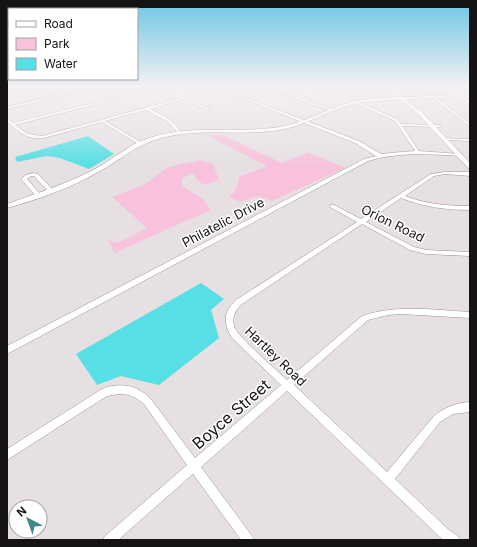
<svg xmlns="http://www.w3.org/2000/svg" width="477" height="547" font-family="Inter,sans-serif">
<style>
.green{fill:#f8c2dd}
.water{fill:#56dfe4}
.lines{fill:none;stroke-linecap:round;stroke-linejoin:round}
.minor-casing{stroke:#999396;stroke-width:1}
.major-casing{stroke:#999396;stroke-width:1}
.minor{fill:#fff;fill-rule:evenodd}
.major{fill:#fff;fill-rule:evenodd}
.labels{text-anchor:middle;stroke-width:3;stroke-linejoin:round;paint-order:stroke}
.street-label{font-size:13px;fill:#161314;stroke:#fff}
.near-street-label{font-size:16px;fill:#161314;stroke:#fff}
</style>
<rect width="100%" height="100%" fill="#e6e0e3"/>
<path class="green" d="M206,135H223L282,163L308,152L345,168L272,201L258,196L240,202L229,197L236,189L239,177L267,166Z
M200,160L213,164L219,180L204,185L196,179L195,175L192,173L182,179V186L203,199L211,210L114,253L108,239L114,243L122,241L147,228L112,197L145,184L168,167Z"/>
<path class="water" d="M88,136L114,154L89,169L60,158L47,156L17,162L15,157Z
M201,283L224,299L211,310L219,338L159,385L121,376L97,385L76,354Z"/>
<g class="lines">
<defs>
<path id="minor" d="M27,88H34L7,94V92Z
M89,88H96L7,109V107Z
M153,88H159L15,125L28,134L42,136L181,98L160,88H165L210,109L207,110L184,99L150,109C162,115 175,120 181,133L179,134L168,122L146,110L105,121L142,143V144L140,145L102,122L44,138C27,140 18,132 7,121V118L13,123Z
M215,88H220L359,141L381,154L401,152L415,151L395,121L353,102L356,101L397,119L401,124L440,125L441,126L439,127L402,126L419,151L460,154L462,155L460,156C429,154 398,152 368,161L7,354V346L364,159L376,156L355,143Z
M266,88H271L297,97L313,92V94L300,98L334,110L331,111Z
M445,88H449L461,95H470V97H464L470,101V104L459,97L437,98L470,124V127L433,98L409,99L407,98L409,97L456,95Z
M443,138L470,139V141L445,140H443Z
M445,172H470V176L445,174L434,176L405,196C426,204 447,206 470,206V210C446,210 424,207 401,198L366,222L414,247L426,250L470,252V256L426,254L410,250L362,224L242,304C235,310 232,317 234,326C237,337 277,370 287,380L362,316C397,304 434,310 470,312V318L401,314L388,315L368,320L294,385L387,472L434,416C445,407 456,403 470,402V412L453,414L440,422L395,479L449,530L458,536L460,540H443L441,538L287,391L201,467L252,536L254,540H241L193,474L118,540H103L105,536L187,465L144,404C132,393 122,393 107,396L7,460V449L102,389C119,382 137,385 150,398L195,458L281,385L232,338C223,323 223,312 236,300L357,222L330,207V205H334L361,219L431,174Z
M33,173L38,174L53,190V192H49L34,176H31L27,179L41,195L40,196H36L21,179L26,175Z"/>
<path id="major" d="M387,88H392L403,97H411V99L406,100L422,112L470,163V169L468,168L418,114L401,100C385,101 368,100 353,104C327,111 305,126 279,130C237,137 193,126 152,141C133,148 118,161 100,171C73,187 37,200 7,208V204C35,194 63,185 89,172C110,162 127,145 149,138C192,124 235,134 279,127C304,123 326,109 350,102C366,98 382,98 398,97Z"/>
</defs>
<use href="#minor" class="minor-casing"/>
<use href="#major" class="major-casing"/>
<use href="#minor" class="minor"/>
<use href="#major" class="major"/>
</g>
<linearGradient id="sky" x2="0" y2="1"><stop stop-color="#6dc5e6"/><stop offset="0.53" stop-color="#f4f1f2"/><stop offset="1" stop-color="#f4f1f2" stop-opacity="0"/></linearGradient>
<rect width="477" height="165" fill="url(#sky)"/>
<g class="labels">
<g class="street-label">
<text transform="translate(223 222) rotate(-28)" y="5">Philatelic Drive</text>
<text transform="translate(393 223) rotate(26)" y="5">Orion Road</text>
<text transform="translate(276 356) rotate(44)" y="5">Hartley Road</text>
</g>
<g class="near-street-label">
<text transform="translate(231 414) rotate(-41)" y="6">Boyce Street</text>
</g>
</g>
<rect width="477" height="547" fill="none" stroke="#161314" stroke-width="16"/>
<rect x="8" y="8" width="130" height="72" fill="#ffffff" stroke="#a2a1a1"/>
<rect x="16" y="21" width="20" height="6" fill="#ffffff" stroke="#a2a1a1"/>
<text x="44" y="28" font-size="12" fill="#161314">Road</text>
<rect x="16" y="38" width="20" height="12" fill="#f8c2dd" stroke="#a2a1a1"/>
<text x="44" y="48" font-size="12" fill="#161314">Park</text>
<rect x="16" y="58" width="20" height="12" fill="#56dfe4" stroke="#a2a1a1"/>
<text x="44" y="68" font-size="12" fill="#161314">Water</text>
<g transform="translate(28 519) rotate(319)"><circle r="19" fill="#ffffff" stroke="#a2a1a1"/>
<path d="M0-3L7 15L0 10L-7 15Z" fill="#3f8789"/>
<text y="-6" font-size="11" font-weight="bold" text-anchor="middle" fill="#161314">N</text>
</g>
</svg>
